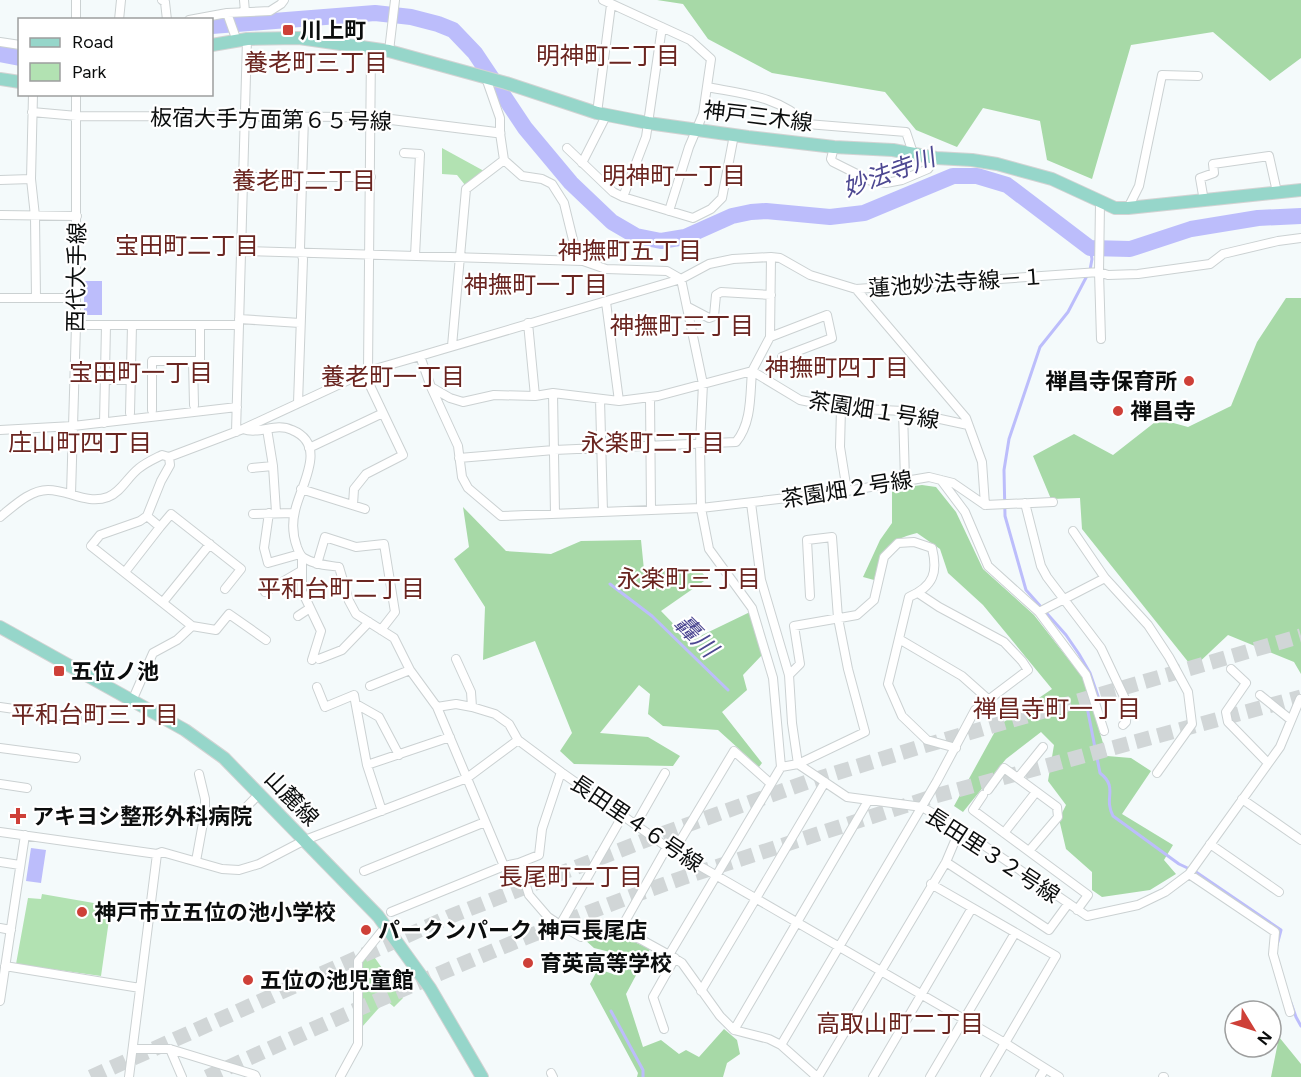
<svg xmlns="http://www.w3.org/2000/svg" width="1301" height="1077" font-family="Figtree,'Noto Sans JP',sans-serif">
<style>
.green{fill:#b2e2b2}
.forest{fill:#a7d9a7}
.water{fill:#bcbdfb}
.lines{fill:none;stroke-linecap:round;stroke-linejoin:round}
.stream{stroke:#bcbdfb;stroke-width:3}
.river{stroke:#bcbdfb;stroke-width:16}
.motorway-tunnel{stroke:#d1d6d7;stroke-width:15;stroke-dasharray:15 8;stroke-linecap:butt}
.minor-casing{stroke:#cbd1d2;stroke-width:10}
.tertiary-casing{stroke:#cbd1d2;stroke-width:11}
.primary-casing{stroke:#d3d3d3;stroke-width:14}
.minor{stroke:#fff;stroke-width:8}
.tertiary{stroke:#fff;stroke-width:9}
.primary{stroke:#96d6ca;stroke-width:12}
.poi-dot{fill:#ce4038;stroke:#fff;stroke-width:2}
.labels{text-anchor:middle;stroke-width:4.5;stroke-linejoin:round;paint-order:stroke}
.poi-label{font-size:22px;font-weight:bold;fill:#0b0d0d;stroke:#fff;text-anchor:start}
.street-label{font-size:22px;fill:#0b0d0d;stroke:#fff}
.neighbourhood-label{font-size:24px;fill:#6a2520;stroke:#fff}
.water-label{font-size:24px;font-style:italic;fill:#4d4892;stroke:#fff}
</style>
<rect width="100%" height="100%" fill="#f4fafb"/>
<path class="green" d="M442,148L484,171L465,185L457,175L442,174Z
M42,894L111,906L101,976L16,964L28,898L41,899Z
M370,951L403,998L394,1007L386,1000L362,1027L361,963Z"/>
<path class="forest" d="M657,0H1301V58L1270,81L1213,32L1131,45L1092,179L1047,160L1040,121L983,108L957,147L916,130L885,92L772,73L708,39L683,4Z
M1286,298H1301V674L1294,662L1228,635L1193,668L1082,529L1080,498L1051,499L1033,456L1074,434L1113,455L1159,419L1188,427L1231,406L1257,342Z
M922,485L936,487L956,512L983,569L1034,615L1083,678L1107,756L1131,758L1151,771L1122,814L1173,845L1164,860L1176,874L1150,890L1102,897L1092,890V872L1066,849L1059,819L1066,805L1048,781L1054,745L1041,732L1006,759L963,812L954,806L998,726L1052,689L983,605L948,573L940,549L917,533C886,541 882,549 874,580L863,577L880,540L892,523V489Z
M463,507L506,551L551,554L581,541L641,540L644,570L701,571L707,579L661,611L690,641L750,612L763,654L743,675L747,690L722,712L762,763L759,767L718,730L663,726L648,714L650,694L639,685L600,733L648,737L680,756L673,766L574,764L560,751L572,733L535,641L483,660L485,607L454,559L469,547Z
M619,935L650,949L626,994L643,1047L661,1040L679,1054L686,1050L699,1057L724,1029L737,1040L740,1054L727,1063L723,1077H637L638,1073L590,984L598,969L616,975L622,955L594,948L584,939Z
M1279,1037L1301,1064V1077H1271Z"/>
<path class="water" d="M84,281H102V315H84Z
M31,848L46,850L41,883L26,881Z"/>
<g class="lines">
<path class="stream" d="M1090,248L1092,259L1090,270L1068,312L1040,347L1009,439L1004,470L1005,516L1026,590L1066,635L1079,654L1090,673L1100,702L1087,707L1100,773C1119,788 1103,797 1113,816L1179,864L1196,872L1281,930L1277,945
M610,584L652,616L728,690
M1291,1003L1296,1017L1301,1026
M611,1011L643,1070V1077"/>
<path class="river" d="M212,26L375,13L411,17L438,24L453,30L475,53L525,128L571,183L612,222L636,236L661,241L685,237L732,216L751,212L766,211L830,217L864,213L953,176H977L1007,185L1090,248L1130,249L1191,229L1258,218L1301,216
M0,54L20,58"/>
<path class="motorway-tunnel" d="M91,1077L451,916L659,835L810,781L920,747L1301,636
M207,1077C364,1006 522,934 685,877L935,796L1301,697"/>
<defs>
<path id="minor" d="M162,0L165,2L167,20
M244,0L245,12
M603,0L690,40L711,59L703,114L689,147L669,211
M227,13L237,41
M76,20V0
M119,20L121,0
M189,20L227,13L270,11L281,4L284,0
M0,42L20,45
M389,51L395,0
M486,78L500,118V133L504,160L522,176L542,179L552,184L564,203L575,248L583,261L606,269L667,271L681,279
M707,87C744,94 779,96 807,124L906,132L913,153
M32,112L77,116L371,117
M597,113L611,5
M834,147L831,159L833,162L871,181L886,183L902,180L928,169L936,158
M567,148L613,192L623,197L693,218L711,209L722,198L734,135
M404,153L420,154L415,256
M582,163L607,114
M244,177H371
M31,179L35,216L36,298
M0,180L31,179L33,94
M623,197L646,137L662,27
M1204,201L1200,178L1214,173L1213,164L1269,156L1277,192
M1100,203L1099,272L1101,339
M1128,208L1139,186L1162,75L1198,76
M0,215L77,216
M242,251L583,261
M856,289L966,418L982,462L985,505
M0,298H75
M606,302L619,401
M688,307L709,318L714,316L716,295L721,292L771,295
M239,319L300,323
M528,323L535,396
M76,325H239
M770,337L827,315L832,338L782,357
M452,346L466,189L504,160
M420,356L681,279L709,264L733,259L771,257L780,258L810,275L856,289L1099,272L1108,275L1138,274L1210,264L1223,254L1278,241L1301,238
M193,361L194,405
M368,371L371,48
M105,380H126
M431,387L458,446L462,477L468,488L501,516L701,508L847,491L929,477L953,483L985,505
M553,393L555,514
M650,397L651,510
M600,399L603,512
M298,403L303,259L300,248L304,117
M841,408L840,447L847,491
M152,410V361H200V325
M903,411L905,481
M130,413L132,325
M104,423L106,325
M243,429C260,435 275,422 292,430C329,445 300,486 295,511C292,523 293,536 297,547C299,552 300,556 304,558C315,565 327,565 339,567L349,601L356,614L394,638L410,670L437,707L504,866
M267,429L273,466L276,512
M0,430L73,426L237,407
M236,432L247,39
M309,448L383,413
M459,458L554,450L736,442C752,423 750,394 752,371L800,400L841,408L903,411L968,425
M252,468L273,466
M941,480L965,512L988,566L1039,612L1086,675L1104,731
M301,489L365,509
M71,494L76,325V94
M751,503L761,580L789,675L792,723L798,764L847,797L922,807L960,829L1087,916L1138,905L1165,892L1189,874L1280,747L1300,699
M1025,503L1041,566L1047,577L1101,648L1127,703L1126,722L1123,725
M353,505L354,489L366,474L403,455L364,373
M985,505L1053,502
M269,513L264,548L268,563L300,554
M253,514L294,513
M0,517C14,506 30,490 48,490C69,490 87,505 108,497C121,492 127,478 138,469C145,463 154,459 162,455L169,457L243,429L368,371L420,356L431,387L450,398L463,402L494,395L535,396L553,393L619,401L658,396L752,371L770,337L771,257
M160,527L171,514L241,569L225,589
M1073,531L1105,578L1148,625L1169,657L1188,692L1192,724L1157,773
M302,558V591L321,631L312,660
M317,564L325,537L356,547L384,544L395,612L381,630
M125,572L160,527L147,516
M265,592L301,571
M163,602L210,544
M1039,612L1105,578
M298,616L310,608
M192,626L216,630L229,614L266,640
M899,639L962,676L989,700
M319,659L342,650L369,622
M456,659L471,692L472,707
M1231,669L1246,683L1226,712L1228,722L1268,763
M789,675L800,664L794,626L857,615L874,600L884,557L898,543L914,542L932,548C938,572 934,586 909,597L888,684L902,716L927,740L956,748
M370,686L410,670
M317,687L325,707L354,695L367,765L382,811
M1260,695L1291,720
M132,701L153,653L177,640L192,626L91,546L100,535L140,521L147,516L161,481L170,465L169,457
M356,704L379,717L399,755
M0,707L77,718
M437,707L456,704L472,707L495,714L509,724L518,740L561,772L667,847L1005,1043L1059,1077
M0,748L76,758
M367,765L450,737
M781,767L798,764L865,732L848,669L838,618L832,537L807,540L810,596
M1018,778L1043,747
M0,784L27,788
M988,790L1004,768L1057,807L1058,817L1029,851
M983,795L973,810L1088,895L1077,910
M1242,799L1301,840
M231,823L259,794
M636,824L665,773
M0,832L157,854L162,852L222,869L239,870L259,864L305,840L467,778L518,740
M1004,833L1036,792
M1210,844L1279,892
M674,851L734,751L770,783
M196,861L205,812V799L199,774
M0,862L20,865
M946,862L1049,930L1068,904
M519,863L529,895L548,917L560,925L581,937L619,932L640,939L669,955L682,963L720,1016L734,1030L769,1039L781,1045L817,1077
M364,871L485,822
M1189,874L1275,932L1273,954L1290,1012
M931,884L1056,956L985,1077
M391,912L504,866L519,863L539,855L542,829L561,772
M560,925L623,815
M0,928L11,930
M619,932L667,847
M669,955L781,767L773,678L752,608L709,549L701,508L700,444L703,384L681,279
M5,966L140,988
M701,991L825,782
M0,1001L25,835
M664,1029L653,997L675,958
M734,1030L868,801
M781,1045L937,781L975,710L1028,670L1022,661L1004,642L939,607L918,593
M133,1049H170L255,1075L256,1077
M170,1049L182,1077
M551,1073L553,1077
M129,1077L157,854
M340,1077L358,1044V961L386,926
M818,1077L946,862L960,829
M873,1077L972,908
M930,1077L1015,933
M1040,1077L1045,1069
M1163,1077H1164"/>
<path id="tertiary" d="M371,117L500,133"/>
<path id="primary" d="M212,45L247,39L299,38L389,51L506,83L597,113L648,123L748,137L834,147L893,150L936,158L972,160L997,164L1052,179L1115,208H1128L1301,190
M0,79L20,82
M0,627L185,730L224,758L378,916L430,988L482,1077"/>
</defs>
<use href="#minor" class="minor-casing"/>
<use href="#tertiary" class="tertiary-casing"/>
<use href="#primary" class="primary-casing"/>
<use href="#minor" class="minor"/>
<use href="#tertiary" class="tertiary"/>
<use href="#primary" class="primary"/>
</g>
<g class="poi-dot">
<rect x="282" y="24" width="12" height="12" rx="3"/>
<circle cx="1189" cy="381" r="6"/>
<circle cx="1118" cy="411" r="6"/>
<rect x="53" y="665" width="12" height="12" rx="3"/>
<path d="M15 807h6v6h6v6h-6v6h-6v-6h-6v-6h6z"/>
<circle cx="82" cy="912" r="6"/>
<circle cx="366" cy="930" r="6"/>
<circle cx="528" cy="963" r="6"/>
<circle cx="248" cy="980" r="6"/>
</g>
<g class="labels">
<g class="poi-label">
<text x="300" y="38">川上町</text>
<text x="1177" y="389" text-anchor="end">禅昌寺保育所</text>
<text x="1130" y="419">禅昌寺</text>
<text x="71" y="679">五位ノ池</text>
<text x="32" y="824">アキヨシ整形外科病院</text>
<text x="94" y="920">神戸市立五位の池小学校</text>
<text x="378" y="938">パークンパーク 神戸長尾店</text>
<text x="540" y="971">育英高等学校</text>
<text x="260" y="988">五位の池児童館</text>
</g>
<g class="street-label">
<text transform="translate(758 116) rotate(7)" y="8">神戸三木線</text>
<text transform="translate(271 119) rotate(1)" y="8">板宿大手方面第６５号線</text>
<text transform="translate(76 277) rotate(-89)" y="8">西代大手線</text>
<text transform="translate(956 282) rotate(-4)" y="8">蓮池妙法寺線－１</text>
<text transform="translate(874 410) rotate(9)" y="8">茶園畑１号線</text>
<text transform="translate(847 489) rotate(-9)" y="8">茶園畑２号線</text>
<text transform="translate(292 798) rotate(46)" y="8">山麓線</text>
<text transform="translate(637 823) rotate(34)" y="8">長田里４６号線</text>
<text transform="translate(993 855) rotate(33)" y="8">長田里３２号線</text>
</g>
<g class="neighbourhood-label">
<text x="608" y="64">明神町二丁目</text>
<text x="316" y="71">養老町三丁目</text>
<text x="674" y="184">明神町一丁目</text>
<text x="304" y="189">養老町二丁目</text>
<text x="187" y="254">宝田町二丁目</text>
<text x="630" y="259">神撫町五丁目</text>
<text x="536" y="293">神撫町一丁目</text>
<text x="682" y="334">神撫町三丁目</text>
<text x="837" y="376">神撫町四丁目</text>
<text x="141" y="381">宝田町一丁目</text>
<text x="393" y="385">養老町一丁目</text>
<text x="80" y="451">庄山町四丁目</text>
<text x="653" y="451">永楽町二丁目</text>
<text x="689" y="587">永楽町三丁目</text>
<text x="341" y="597">平和台町二丁目</text>
<text x="1057" y="717">禅昌寺町一丁目</text>
<text x="95" y="723">平和台町三丁目</text>
<text x="571" y="885">長尾町二丁目</text>
<text x="900" y="1032">高取山町二丁目</text>
</g>
<g class="water-label">
<text transform="translate(889 173) rotate(-20)" y="8">妙法寺川</text>
<text transform="translate(696 636) rotate(45)" y="8">轟川</text>
</g>
</g>
<rect x="18" y="18" width="195" height="78" fill="#ffffff" stroke="#9d9e9e" stroke-width="1.5"/>
<rect x="30" y="38" width="30" height="9" fill="#96d6ca" stroke="#9d9e9e" stroke-width="1.5"/>
<text x="72" y="48" font-size="18" fill="#0b0d0d">Road</text>
<rect x="30" y="63" width="30" height="18" fill="#b2e2b2" stroke="#9d9e9e" stroke-width="1.5"/>
<text x="72" y="78" font-size="18" fill="#0b0d0d">Park</text>
<g transform="translate(1253 1029) rotate(128)"><circle r="28" fill="#ffffff" stroke="#9d9e9e" stroke-width="1.5"/>
<path d="M0-4.5L10 22L0 15L-10 22Z" fill="#ce4038"/>
<text y="-9" font-size="16" font-weight="bold" text-anchor="middle" fill="#0b0d0d">N</text>
</g>
</svg>
